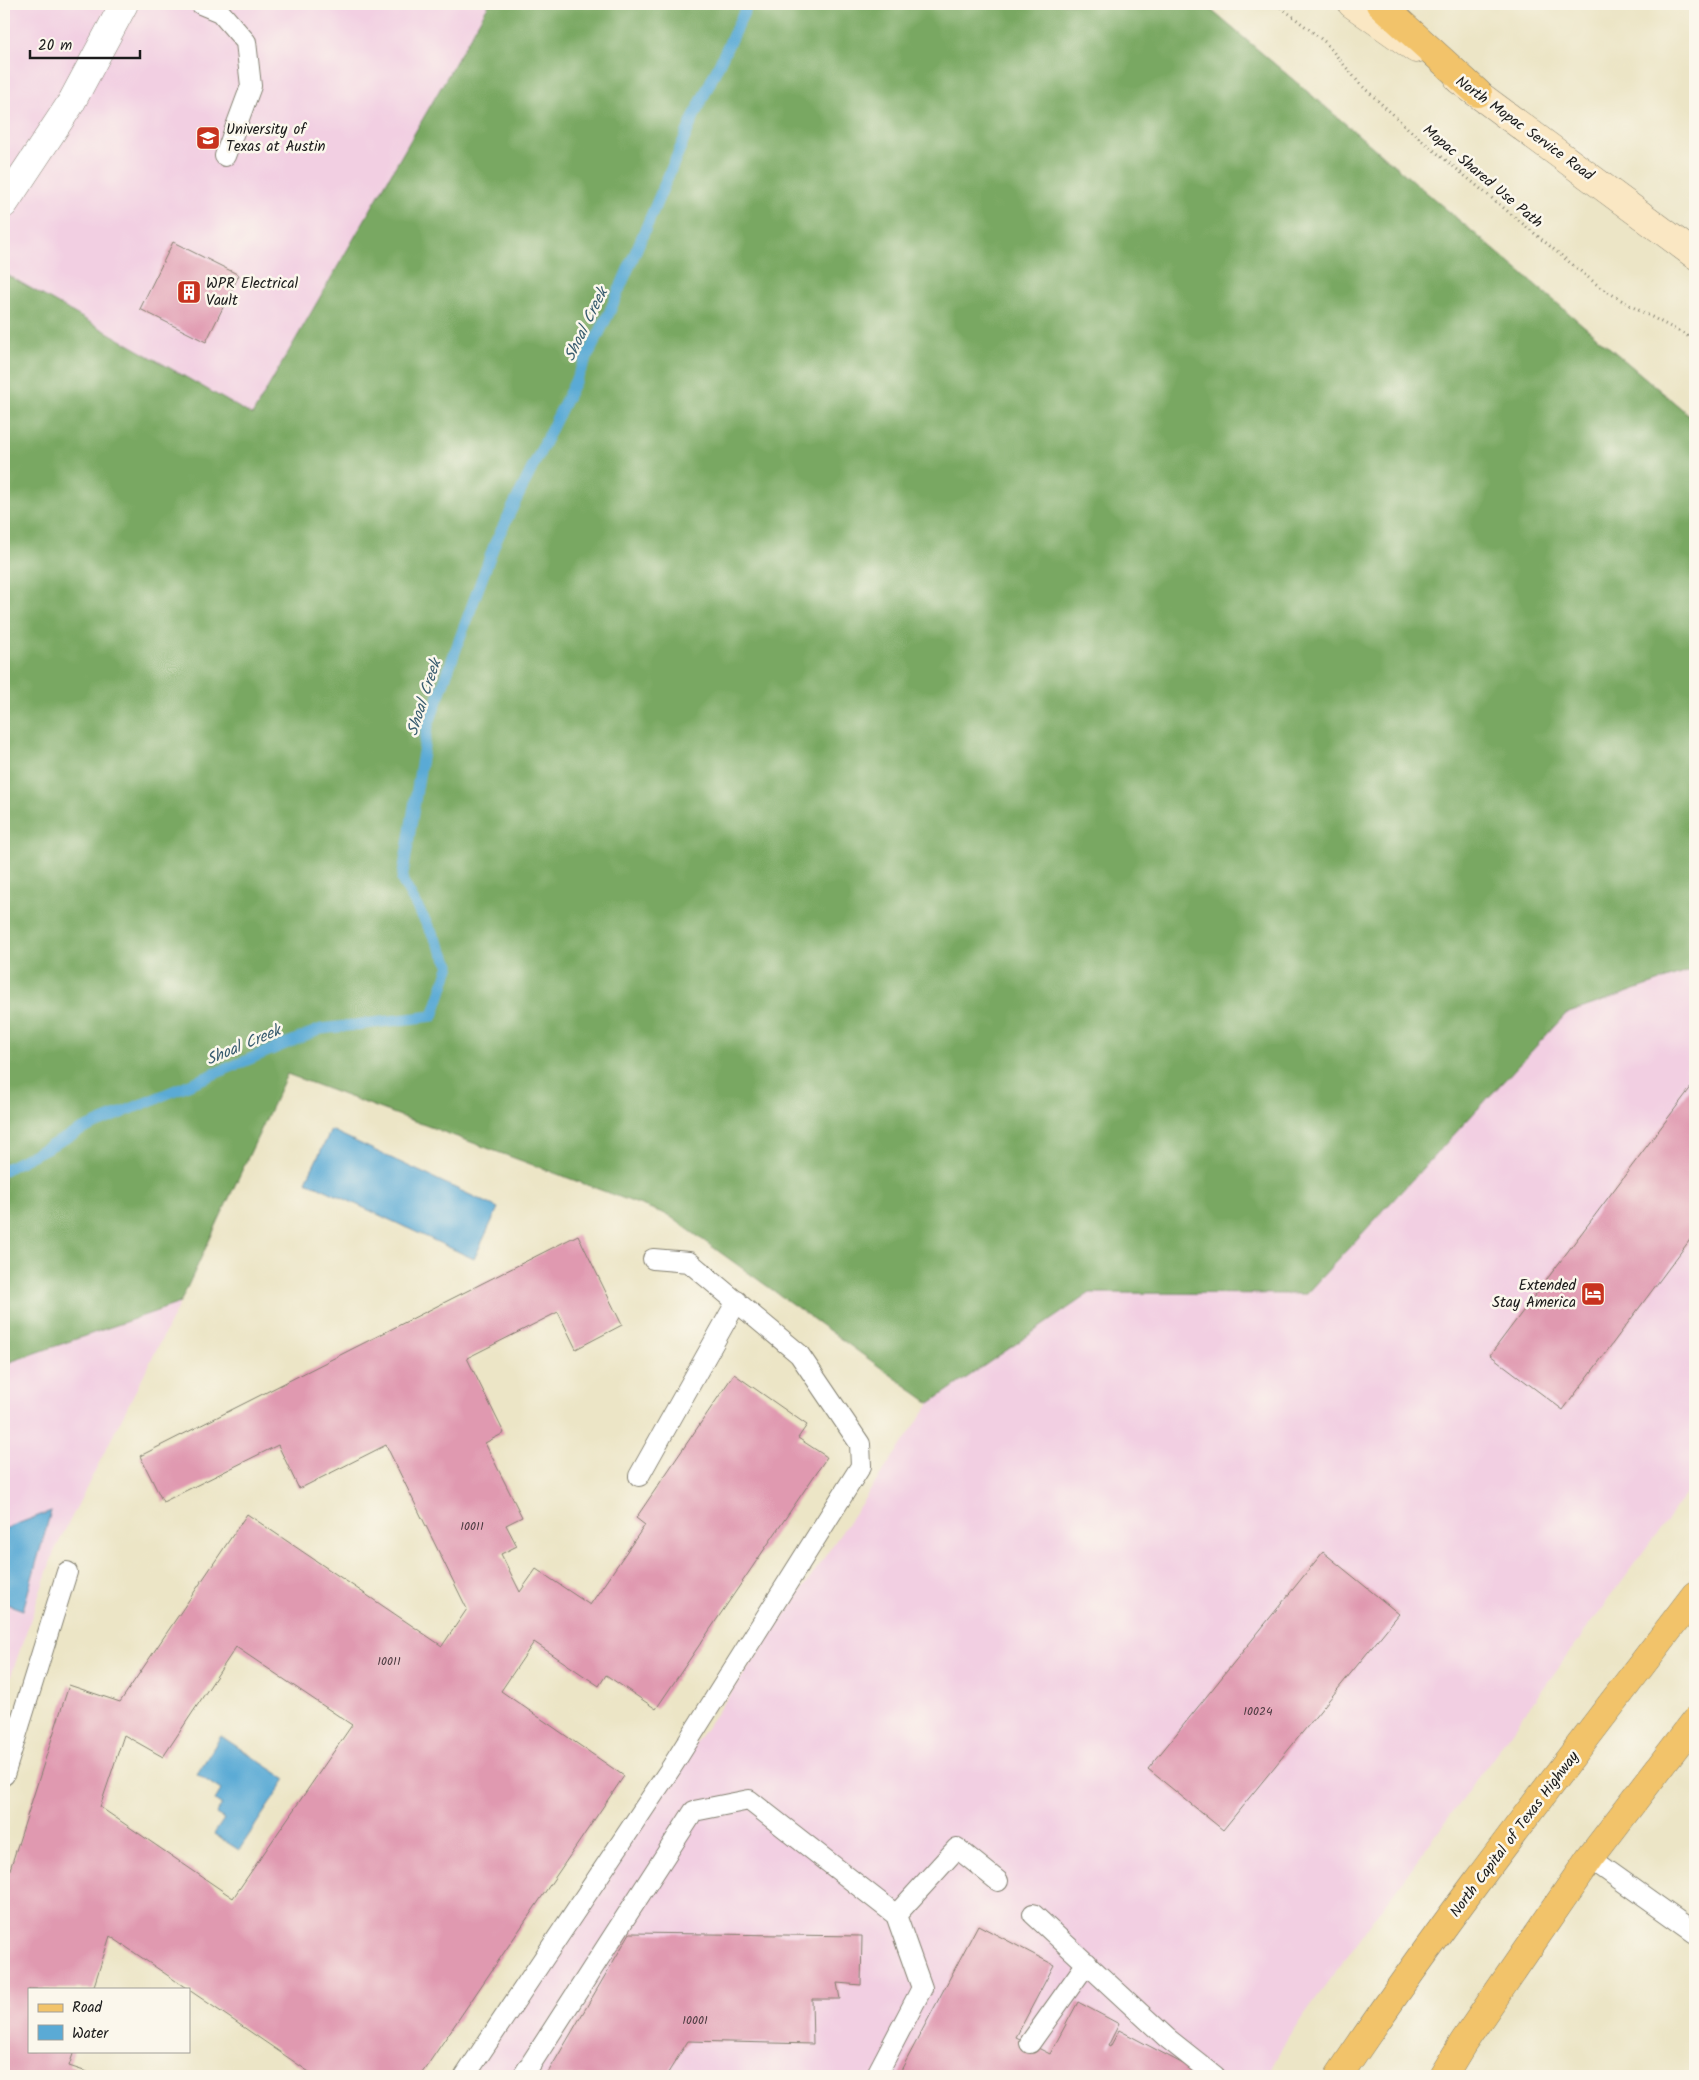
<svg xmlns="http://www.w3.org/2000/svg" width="1699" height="2080" font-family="Kalam,sans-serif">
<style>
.built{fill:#f2cfe2}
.forest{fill:#79a862;stroke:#4a623f}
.water{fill:#5aaad5;stroke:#3b6378}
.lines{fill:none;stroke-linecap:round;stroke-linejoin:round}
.stream{stroke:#5aaad5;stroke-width:11}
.building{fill:#e099b0;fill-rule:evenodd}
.lane-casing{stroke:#848071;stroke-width:22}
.street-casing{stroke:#848071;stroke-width:29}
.secondary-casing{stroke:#848071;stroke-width:29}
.primary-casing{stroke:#848071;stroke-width:29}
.highway-casing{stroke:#848071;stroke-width:29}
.path{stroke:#848071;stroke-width:3;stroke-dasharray:1 4;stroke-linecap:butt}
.lane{stroke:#fff;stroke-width:20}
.street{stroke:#fff;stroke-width:28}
.secondary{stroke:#fae7c3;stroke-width:28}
.primary{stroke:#f2c36a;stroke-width:28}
.highway{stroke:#f2c36a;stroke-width:28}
.labels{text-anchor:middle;stroke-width:5;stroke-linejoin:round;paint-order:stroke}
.number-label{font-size:12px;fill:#4d3b41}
.street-label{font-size:15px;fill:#1c1c1c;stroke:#fbf7ec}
.poi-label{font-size:15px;fill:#1c1c1c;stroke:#fbf7ec;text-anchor:start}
.water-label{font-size:16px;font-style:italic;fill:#385c6f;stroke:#fbf7ec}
</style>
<rect width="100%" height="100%" fill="#fbf7ec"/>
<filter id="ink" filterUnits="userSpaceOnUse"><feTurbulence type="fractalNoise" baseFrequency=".02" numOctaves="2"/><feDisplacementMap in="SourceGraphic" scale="10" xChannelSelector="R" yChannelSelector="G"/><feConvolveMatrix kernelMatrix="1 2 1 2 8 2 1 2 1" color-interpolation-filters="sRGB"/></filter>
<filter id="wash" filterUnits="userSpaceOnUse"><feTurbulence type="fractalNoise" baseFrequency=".0096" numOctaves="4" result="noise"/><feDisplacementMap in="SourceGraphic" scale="20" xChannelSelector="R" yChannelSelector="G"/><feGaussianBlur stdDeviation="1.12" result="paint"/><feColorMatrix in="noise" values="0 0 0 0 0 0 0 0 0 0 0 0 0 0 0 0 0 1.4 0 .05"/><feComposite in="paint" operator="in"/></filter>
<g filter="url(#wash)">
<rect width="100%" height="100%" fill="#ece5c6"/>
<path class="built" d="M4,4H489L252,415L4,273Z
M1695,969V1481L1288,2037L1267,2076H461L754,1660L930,1403L1090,1293L1306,1294L1566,1014Z
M180,1303L54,1552L4,1696V1364Z"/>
<path class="forest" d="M489,4H1204L1695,420V969L1566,1014L1306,1294L1090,1293L930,1403L668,1215L287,1074L180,1303L4,1364V273L252,415Z"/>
<path class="water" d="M331,1130L498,1208L474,1259L306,1181Z
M51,1511L23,1610L4,1603V1529Z
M221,1736L286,1779L239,1850L214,1834L224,1819L216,1814L222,1805L215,1800L221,1790L197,1774Z"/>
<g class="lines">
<path class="stream" d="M4,1170L83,1129L321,1029L433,1016L450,965L402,880L427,728L495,543L610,311L695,114L748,4"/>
</g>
<g id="blocks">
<path class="building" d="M173,242L239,275L206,342L140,309Z
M1695,1082V1233L1563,1410L1490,1355Z
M578,1235L622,1325L576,1349L558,1312L467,1358L504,1433L485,1443L522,1517L506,1525L517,1546L501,1554L520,1592L536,1569L590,1605L645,1525L636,1518L734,1374L807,1425L798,1438L827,1457L656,1709L606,1675L599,1686L534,1642L501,1691L624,1776L420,2076H315L110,1936L93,1989H29V2051H74L69,2066L99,2076H4V1888L69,1685L120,1702L247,1514L442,1646L467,1609L386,1445L299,1489L278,1445L163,1502L140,1456ZM236,1647L352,1725L233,1898L100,1807L124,1735L163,1757Z
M1323,1552L1399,1614L1223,1830L1148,1769Z
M978,1925L1054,1965L1016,2037L1050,2054L1078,2002L1119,2024L1108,2046L1110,2047L1119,2030L1206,2076H898Z
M630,1933L862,1936L861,1985L837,1983L840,1999H812L813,2044L688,2041L666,2076H546Z"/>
</g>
</g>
<g filter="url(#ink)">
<use href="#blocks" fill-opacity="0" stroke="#848071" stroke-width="1"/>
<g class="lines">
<defs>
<path id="lane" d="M201,4L220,12L246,42L251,86L225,156
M639,1476L737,1301
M4,1775L67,1572
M1590,1858L1695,1933
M1033,1914L1167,2038L1215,2076
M1030,2043L1087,1963
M465,2076L671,1768L861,1466L860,1444L799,1354L689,1262L653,1259
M523,2076L694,1811L749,1800L896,1915
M876,2076L922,1988L896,1915L957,1848L998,1881"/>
<path id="street" d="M4,204L71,103L124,4"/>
<path id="secondary" d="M1352,4L1416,49
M1459,80L1695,255"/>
<path id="primary" d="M1339,2076C1450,1910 1574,1754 1695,1595
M1443,2076L1463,2043L1590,1858L1695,1721"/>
<path id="highway" d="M1380,4L1478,93"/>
</defs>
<use href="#lane" class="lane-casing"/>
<use href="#street" class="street-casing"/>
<use href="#secondary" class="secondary-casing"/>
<use href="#primary" class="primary-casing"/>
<use href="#highway" class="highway-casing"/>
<path class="path" d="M1277,4L1325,42L1360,84L1413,133L1557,252L1600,287L1631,306L1695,340"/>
<use href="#lane" class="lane"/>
<use href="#street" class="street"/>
<use href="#secondary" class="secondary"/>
<use href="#primary" class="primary"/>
<use href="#highway" class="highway"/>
</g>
</g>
<defs>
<symbol id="university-square" viewBox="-11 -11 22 22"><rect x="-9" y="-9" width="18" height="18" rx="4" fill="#c8321e" stroke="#fbf7ec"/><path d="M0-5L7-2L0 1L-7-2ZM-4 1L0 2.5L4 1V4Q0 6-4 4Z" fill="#fff"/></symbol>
<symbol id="building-square" viewBox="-11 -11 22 22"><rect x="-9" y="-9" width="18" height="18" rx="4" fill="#c8321e" stroke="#fbf7ec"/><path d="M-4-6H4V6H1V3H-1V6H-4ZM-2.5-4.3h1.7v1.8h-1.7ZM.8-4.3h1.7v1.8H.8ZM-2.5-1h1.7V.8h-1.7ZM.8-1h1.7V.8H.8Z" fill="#fff"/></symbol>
<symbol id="hotel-square" viewBox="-11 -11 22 22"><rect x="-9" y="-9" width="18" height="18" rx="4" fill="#c8321e" stroke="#fbf7ec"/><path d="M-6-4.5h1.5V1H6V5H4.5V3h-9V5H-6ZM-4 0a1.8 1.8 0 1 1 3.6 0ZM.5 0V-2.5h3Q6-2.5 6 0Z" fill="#fff"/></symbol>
</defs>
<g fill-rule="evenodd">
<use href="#university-square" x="194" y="124" width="28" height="28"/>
<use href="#building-square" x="175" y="278" width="28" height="28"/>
<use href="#hotel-square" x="1579" y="1280" width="28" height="28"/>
</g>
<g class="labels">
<g class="number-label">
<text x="472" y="1530">10011</text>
<text x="389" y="1665">10011</text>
<text x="1258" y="1715">10024</text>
<text x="695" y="2024">10001</text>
</g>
<g class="street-label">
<text transform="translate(1525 128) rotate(36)" y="5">North Mopac Service Road</text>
<text transform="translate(1483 176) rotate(40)" y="5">Mopac Shared Use Path</text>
<text transform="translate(1514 1834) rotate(-53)" y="5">North Capital of Texas Highway</text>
</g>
<g class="poi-label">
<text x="226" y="134">University of<tspan x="226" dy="17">Texas at Austin</tspan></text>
<text x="206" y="288">WPR Electrical<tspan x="206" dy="17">Vault</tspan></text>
<text x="1576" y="1290" text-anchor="end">Extended<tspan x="1576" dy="17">Stay America</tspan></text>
</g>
<g class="water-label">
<text transform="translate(585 324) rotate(-64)" y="6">Shoal Creek</text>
<text transform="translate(423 697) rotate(-72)" y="6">Shoal Creek</text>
<text transform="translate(243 1044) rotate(-23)" y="6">Shoal Creek</text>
</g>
</g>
<rect width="1699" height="2080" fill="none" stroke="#fbf7ec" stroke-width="20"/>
<rect x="28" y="1988" width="162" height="65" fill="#fbf7ec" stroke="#a29f99"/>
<rect x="38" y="2004" width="25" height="8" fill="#f2c36a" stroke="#a29f99"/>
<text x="72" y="2012" font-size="15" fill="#1c1c1c">Road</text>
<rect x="38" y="2025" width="25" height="15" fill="#5aaad5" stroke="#a29f99"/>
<text x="72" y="2038" font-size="15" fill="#1c1c1c">Water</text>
<path d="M30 50v8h110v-8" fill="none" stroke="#1c1c1c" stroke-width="2.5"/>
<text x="38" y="50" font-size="15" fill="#1c1c1c" stroke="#fbf7ec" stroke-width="4" paint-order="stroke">20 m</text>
</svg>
